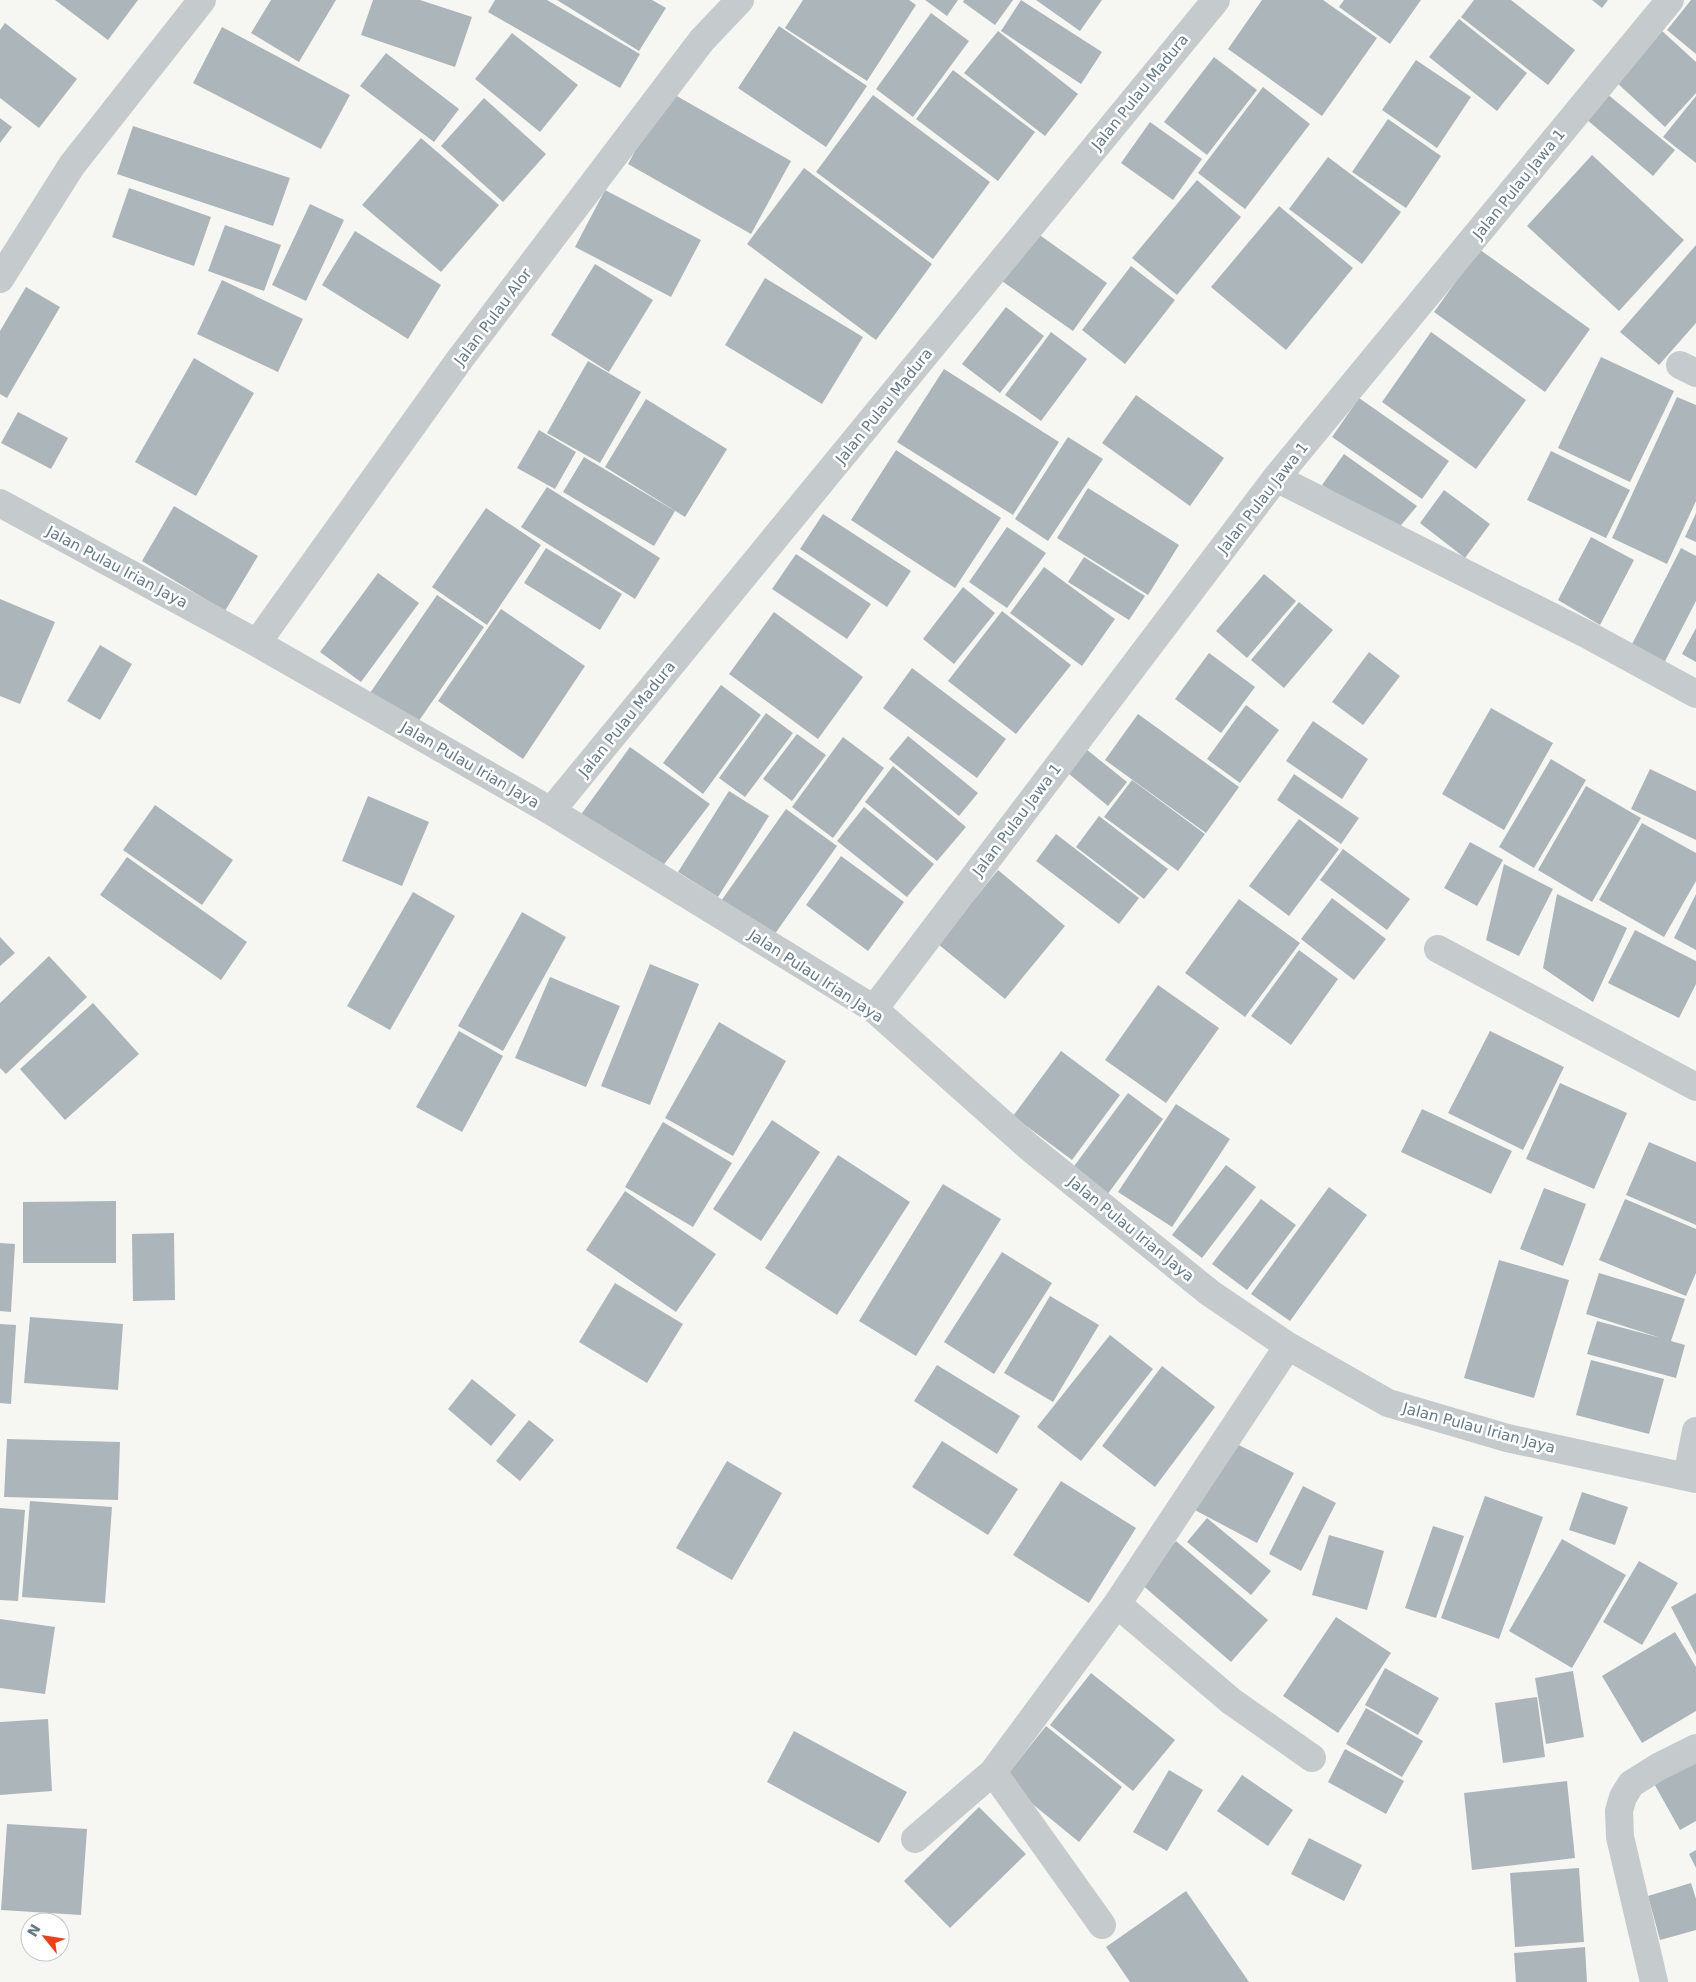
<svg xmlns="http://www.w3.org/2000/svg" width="1696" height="1982" font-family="'DejaVu Sans',sans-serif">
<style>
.building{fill:#acb6ba}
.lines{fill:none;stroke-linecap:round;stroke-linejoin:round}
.minor{stroke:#c5cacc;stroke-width:28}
.labels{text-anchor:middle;stroke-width:5;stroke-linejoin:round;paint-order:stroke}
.street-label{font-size:15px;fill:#637986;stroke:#fff}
</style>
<rect width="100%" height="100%" fill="#f6f6f2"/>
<path class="building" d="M55,0H138L108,40Z
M271,0H336L299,62L251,33Z
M373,0H420L472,17L455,67L361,35Z
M495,0H547L640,54L620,88L488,12Z
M557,0H652L666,8L639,51Z
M803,0H909L916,5L867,81L785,28Z
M925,0H958L947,16Z
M964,0H1013L995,25L963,2Z
M1021,0L1102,52L1081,84L1001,31Z
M1036,0H1102L1080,31Z
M1262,0H1323L1377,38L1322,116L1228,49Z
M1344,0H1421L1390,44L1339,7Z
M1474,0H1511L1575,50L1548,85L1461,17Z
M1592,0H1608L1602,8Z
M1691,0H1696V54L1667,30Z
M931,13L969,41L913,117L876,89Z
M1459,19L1527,73L1497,111L1429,57Z
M5,23L77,79L39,128L0,98V30Z
M779,26L867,86L826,147L738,88Z
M222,27L350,95L321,149L193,83Z
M1661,30L1696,62V93L1665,127L1615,81Z
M998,31L1078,94L1045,136L964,73Z
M512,33L578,85L540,132L475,79Z
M386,53L459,109L434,142L360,86Z
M1214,57L1257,90L1207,155L1164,122Z
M1416,60L1471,97L1437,148L1382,110Z
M953,70L1035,132L998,181L916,119Z
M1263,87L1310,124L1245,209L1198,173Z
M1600,88L1675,150L1653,176L1579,113Z
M668,91L791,161L751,234L628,164Z
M873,95L990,182L933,259L816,172Z
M1696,96V163L1663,137Z
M484,98L546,154L503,202L441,146Z
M0,118L12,127L0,143Z
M1388,119L1441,156L1406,208L1352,172Z
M1150,122L1202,159L1173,200L1121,163Z
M133,126L290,178L273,226L117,174Z
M421,138L499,205L441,272L362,205Z
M1592,155L1684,240L1619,311L1527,226Z
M1328,157L1401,212L1362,264L1289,209Z
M804,168L932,264L876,340L747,244Z
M1197,180L1241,217L1177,295L1132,258Z
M129,188L211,217L194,266L112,237Z
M605,190L701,240L671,297L575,247Z
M310,204L344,220L306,301L272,285Z
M1279,206L1353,268L1286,350L1211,287Z
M225,225L281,245L264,291L208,271Z
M355,231L441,285L408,339L322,285Z
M1034,231L1107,283L1073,331L999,279Z
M1696,245V323L1659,365L1620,332Z
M1479,249L1590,329L1545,392L1434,312Z
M595,264L653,300L609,372L551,335Z
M1131,266L1175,300L1125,364L1082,330Z
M765,278L863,337L822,404L725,345Z
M222,280L303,319L278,372L197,334Z
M26,287L60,307L7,398L0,394V331Z
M1006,307L1044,336L1000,393L962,364Z
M1051,332L1087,359L1041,421L1005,395Z
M1431,332L1526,400L1476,469L1382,402Z
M1601,357L1674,391L1630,482L1558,448Z
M194,358L254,393L196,496L135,462Z
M588,361L641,392L600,463L547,433Z
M944,369L1059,442L1013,515L897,442Z
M1136,395L1224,458L1190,506L1102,443Z
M1677,397L1696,405V501L1667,564L1612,538Z
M1359,398L1449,461L1422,499L1332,437Z
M646,399L727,449L685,517L605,467Z
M18,412L68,438L51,469L1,443Z
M539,430L576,452L555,489L517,468Z
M1068,437L1103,459L1048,541L1015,519Z
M896,450L1001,518L955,588L851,520Z
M1551,451L1630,490L1606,538L1527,500Z
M1344,454L1417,506L1397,530L1322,485Z
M584,457L675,511L654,546L563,492Z
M547,487L660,558L635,599L521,527Z
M1088,488L1179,545L1148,595L1057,538Z
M1444,490L1490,524L1465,558L1420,523Z
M174,506L258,556L225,611L142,561Z
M486,508L541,545L487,625L432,587Z
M1696,513V542L1685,537Z
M823,514L911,571L887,607L800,549Z
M1007,527L1046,553L1007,608L969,582Z
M1591,537L1634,560L1600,625L1558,600Z
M546,548L622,594L600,630L524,583Z
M1681,548L1696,556V601L1663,665L1630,648Z
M796,554L871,604L847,639L772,589Z
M1084,557L1145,596L1129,620L1068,582Z
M1044,567L1115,619L1082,666L1010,613Z
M378,573L419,603L361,682L320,652Z
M1264,574L1296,601L1247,658L1216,631Z
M963,587L995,613L954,664L923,639Z
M437,595L484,627L416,725L370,693Z
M0,599L55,622L20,704L0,696Z
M1299,602L1333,630L1284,688L1251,660Z
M501,609L585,666L523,759L438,701Z
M1002,611L1071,665L1016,734L948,681Z
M774,612L863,677L818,739L729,674Z
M1696,628V662L1682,654Z
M100,645L132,664L100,720L67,701Z
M1369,652L1400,676L1363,725L1332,702Z
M1209,653L1255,687L1221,733L1175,699Z
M912,668L1006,739L977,778L883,708Z
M721,685L761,715L703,794L663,763Z
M1246,705L1279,730L1240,783L1207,759Z
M1491,708L1553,743L1504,830L1442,794Z
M766,713L793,733L745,797L719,778Z
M1138,714L1239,787L1206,833L1105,760Z
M1313,721L1368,759L1342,799L1286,761Z
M797,734L826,755L792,801L763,779Z
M908,736L978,793L959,816L889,759Z
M843,737L884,768L833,838L792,807Z
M1081,745L1127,782L1108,806L1063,769Z
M630,747L710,804L662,867L577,820Z
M1551,759L1586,780L1534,868L1499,847Z
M893,766L966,827L937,861L865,802Z
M1650,769L1696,791V840L1631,809Z
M1294,774L1359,818L1341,844L1277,800Z
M1132,780L1205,834L1178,871L1104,817Z
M1586,786L1641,818L1592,902L1538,870Z
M729,791L769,816L718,897L678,872Z
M368,796L429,822L402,886L342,861Z
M155,805L233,860L202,905L123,850Z
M864,807L934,864L907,897L837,841Z
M786,809L837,846L772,938L721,901Z
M1099,816L1168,869L1144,899L1076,847Z
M1299,819L1339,849L1289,916L1249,886Z
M1642,823L1696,853V881L1664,937L1599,900Z
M1056,834L1139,898L1119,924L1036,861Z
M1470,842L1503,860L1477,906L1444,888Z
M1343,849L1410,899L1387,930L1320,880Z
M841,856L904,902L868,951L806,905Z
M127,857L247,942L221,980L100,895Z
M1504,864L1553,889L1519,956L1486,940Z
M998,870L1065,926L1005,999L938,944Z
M413,892L455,916L390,1030L347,1006Z
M1557,894L1627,928L1593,1002L1543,968Z
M1696,894V950L1674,938Z
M1332,898L1386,939L1354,980L1301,939Z
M1239,899L1300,943L1245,1017L1185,973Z
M522,912L566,937L503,1051L458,1026Z
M1635,930L1696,961V984L1679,1018L1608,983Z
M0,937L15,953L0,966Z
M1299,950L1338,979L1291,1045L1251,1016Z
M49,956L87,997L6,1074L0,1068V1003Z
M650,964L699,984L650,1105L601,1086Z
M550,977L620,1006L586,1087L515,1058Z
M1158,985L1219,1028L1166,1103L1105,1060Z
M93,1003L139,1054L65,1120L20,1069Z
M719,1022L786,1061L733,1156L665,1118Z
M459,1031L503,1056L462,1132L416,1107Z
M1490,1031L1564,1067L1523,1150L1448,1113Z
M1061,1051L1120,1095L1072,1160L1013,1116Z
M1560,1083L1627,1113L1594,1189L1526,1159Z
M1128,1093L1163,1119L1107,1195L1072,1169Z
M1176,1104L1230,1139L1172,1227L1118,1192Z
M1422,1109L1512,1151L1491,1194L1401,1152Z
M772,1120L820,1152L761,1241L713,1209Z
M663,1122L732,1163L693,1227L625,1187Z
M1649,1142L1696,1162V1225L1626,1195Z
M838,1155L910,1202L837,1315L765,1268Z
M1226,1165L1256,1187L1202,1258L1172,1235Z
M943,1184L1001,1219L916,1356L859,1321Z
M1329,1187L1367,1215L1290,1321L1251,1294Z
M1544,1188L1586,1204L1563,1266L1520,1249Z
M625,1191L716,1254L676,1312L586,1250Z
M1261,1199L1296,1225L1247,1290L1212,1264Z
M1625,1199L1696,1229V1273L1686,1296L1599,1260Z
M116,1201V1263H23V1202Z
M174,1233L175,1300L133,1301L132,1234Z
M0,1243L15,1244L11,1312L0,1311Z
M1002,1252L1052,1283L994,1374L944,1342Z
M1499,1260L1569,1280L1534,1398L1464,1378Z
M1599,1273L1685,1299L1671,1341L1685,1345L1676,1378L1587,1354L1597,1321L1661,1338L1586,1314Z
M615,1283L683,1324L647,1383L579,1342Z
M1050,1296L1099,1325L1053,1402L1004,1373Z
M30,1317L123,1324L118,1390L24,1383Z
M0,1324L16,1325L11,1404L0,1403Z
M1110,1335L1153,1369L1081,1461L1037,1427Z
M1591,1360L1664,1379L1649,1434L1576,1415Z
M937,1365L1020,1416L997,1454L914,1401Z
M1162,1366L1215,1407L1155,1487L1102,1446Z
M472,1379L516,1415L491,1446L448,1409Z
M529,1420L554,1440L520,1481L496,1461Z
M7,1439L120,1442L118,1500L4,1497Z
M1227,1439L1294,1473L1257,1543L1191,1508Z
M942,1441L1018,1489L988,1535L912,1487Z
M727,1461L782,1493L732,1580L676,1548Z
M1061,1481L1136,1528L1089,1603L1013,1555Z
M1303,1486L1336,1503L1301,1571L1269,1554Z
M1582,1492L1628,1507L1615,1545L1569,1530Z
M1485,1496L1543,1517L1499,1639L1441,1618Z
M30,1501L112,1507L105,1603L22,1597Z
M0,1508L25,1510L18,1601L0,1600Z
M1207,1518L1271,1571L1251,1595L1187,1542Z
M1433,1526L1464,1536L1436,1618L1405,1608Z
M1329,1535L1384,1551L1367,1610L1312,1595Z
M1562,1539L1626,1575L1572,1668L1509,1631Z
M1176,1541L1268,1620L1231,1662L1140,1583Z
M1639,1561L1678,1583L1642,1645L1603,1622Z
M1696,1593V1655L1671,1607Z
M1336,1617L1391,1653L1338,1733L1283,1696Z
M0,1619L55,1627L45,1694L0,1688Z
M1675,1632L1696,1667V1711L1642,1743L1602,1676Z
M1385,1668L1439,1698L1418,1735L1365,1705Z
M1573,1671L1584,1737L1546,1744L1535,1678Z
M1091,1673L1175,1740L1133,1791L1050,1725Z
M1537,1697L1545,1757L1503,1763L1495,1703Z
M1366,1708L1423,1741L1402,1777L1346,1744Z
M48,1719L52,1791L0,1795V1722Z
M1046,1726L1122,1787L1079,1842L1003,1780Z
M794,1731L907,1792L879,1843L767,1782Z
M1345,1749L1404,1781L1386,1814L1328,1782Z
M1696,1756V1821L1680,1830L1652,1780Z
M1169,1770L1203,1790L1167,1851L1133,1832Z
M1242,1775L1293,1810L1268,1846L1217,1811Z
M1567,1781L1575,1858L1472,1870L1464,1793Z
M979,1807L1026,1854L950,1928L904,1881Z
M7,1824L87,1829L81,1915L1,1910Z
M1309,1838L1362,1865L1344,1901L1291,1874Z
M1696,1850V1868L1689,1854Z
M1579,1868L1584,1942L1515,1947L1510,1873Z
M1691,1883L1696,1899V1930L1660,1940L1648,1896Z
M1186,1891L1249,1982H1130L1106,1947Z
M1585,1947L1587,1982H1516L1514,1953Z"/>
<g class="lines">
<path class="minor" d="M0,279L72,165L202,0
M1680,365L1696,373
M1276,478L1588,635L1696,694
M0,503L257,643L551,811L874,1009L1029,1147L1210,1293L1288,1346L1351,1382L1388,1403L1507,1438L1696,1479
M257,643L460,359L702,40L740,0
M551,811L1216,0
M1438,949L1696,1087
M874,1009L1276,478L1670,0
M1687,1476L1696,1431
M1117,1604L1231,1701L1312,1758
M993,1772L1102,1925
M915,1839L993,1772L1117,1604L1288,1346
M1654,1982L1620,1837L1619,1811L1623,1797L1631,1784L1658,1767L1696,1748"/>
</g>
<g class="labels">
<g class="street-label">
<text transform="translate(1140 92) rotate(-51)" y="5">Jalan Pulau Madura</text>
<text transform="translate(1519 184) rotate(-51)" y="5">Jalan Pulau Jawa 1</text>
<text transform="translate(493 317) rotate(-53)" y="5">Jalan Pulau Alor</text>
<text transform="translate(884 406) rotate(-51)" y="5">Jalan Pulau Madura</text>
<text transform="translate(1263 498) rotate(-52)" y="5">Jalan Pulau Jawa 1</text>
<text transform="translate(117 567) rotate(28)" y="5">Jalan Pulau Irian Jaya</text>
<text transform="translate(627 719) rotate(-51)" y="5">Jalan Pulau Madura</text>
<text transform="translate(470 765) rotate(30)" y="5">Jalan Pulau Irian Jaya</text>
<text transform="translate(1017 820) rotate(-53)" y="5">Jalan Pulau Jawa 1</text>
<text transform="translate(816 976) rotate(33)" y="5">Jalan Pulau Irian Jaya</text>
<text transform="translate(1131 1229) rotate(39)" y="5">Jalan Pulau Irian Jaya</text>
<text transform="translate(1479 1428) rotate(15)" y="5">Jalan Pulau Irian Jaya</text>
</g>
</g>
<g transform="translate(45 1937) rotate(300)"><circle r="24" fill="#ffffff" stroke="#c1c9cf"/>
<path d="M0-4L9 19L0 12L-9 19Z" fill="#f13e18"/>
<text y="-8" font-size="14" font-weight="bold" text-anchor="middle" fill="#637986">N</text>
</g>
</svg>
